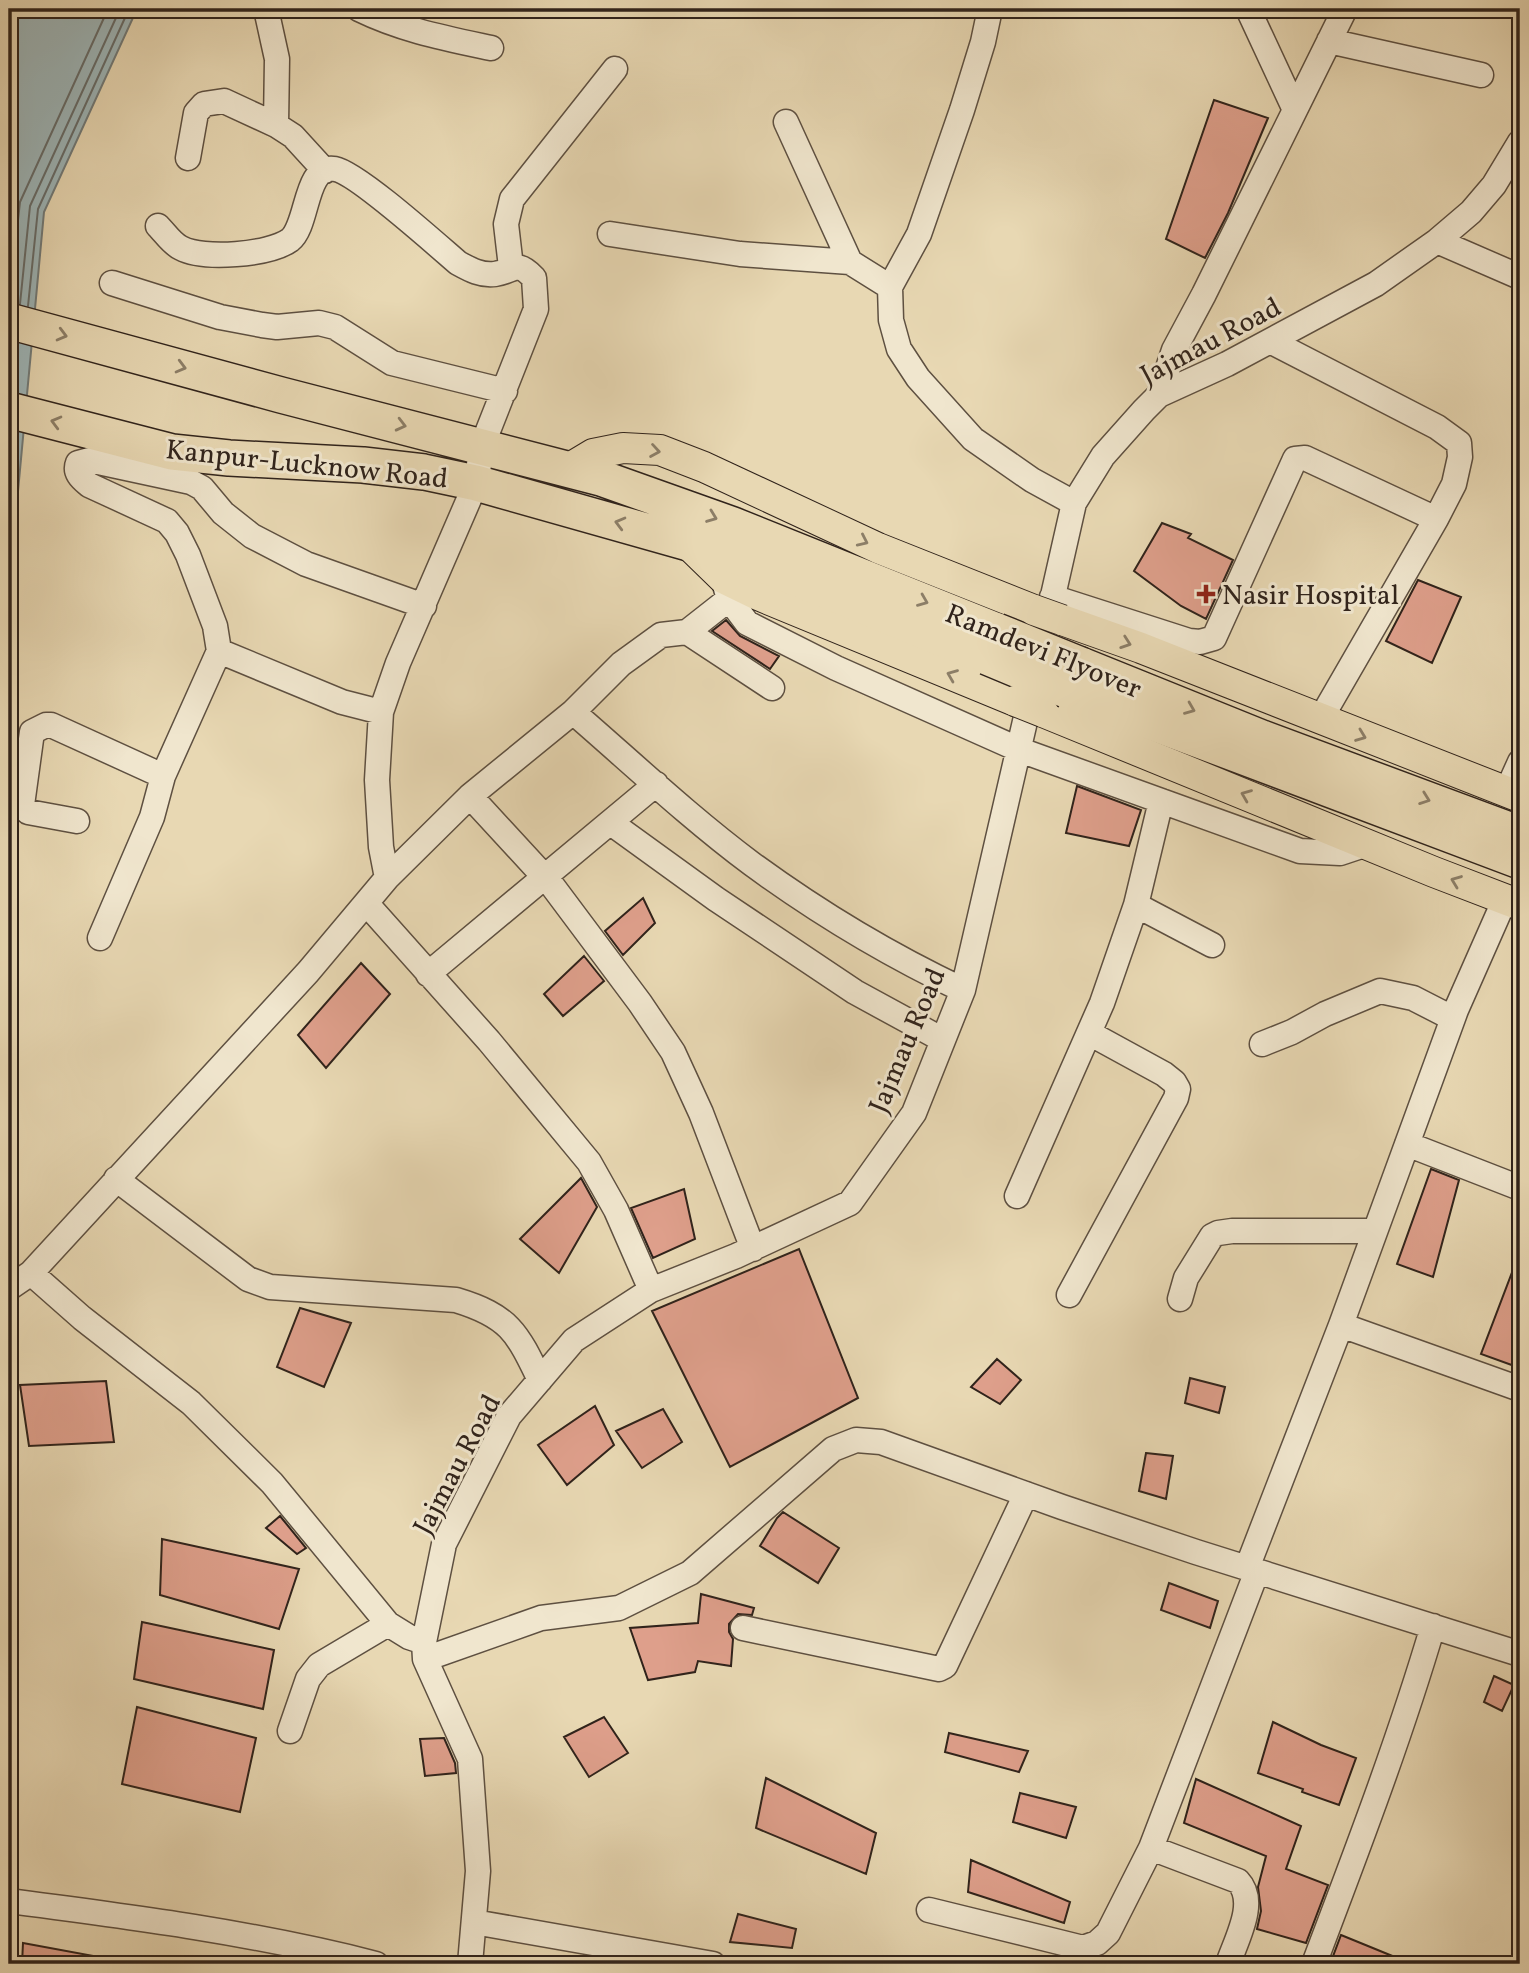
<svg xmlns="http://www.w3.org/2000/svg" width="1529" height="1973" font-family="Vollkorn,serif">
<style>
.water{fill:#9db6b9;stroke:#717b7a;stroke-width:2}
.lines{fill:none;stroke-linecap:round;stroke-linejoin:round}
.shore{stroke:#666c6a;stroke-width:2}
.building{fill:#de9f8b;stroke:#30231b;stroke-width:2}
.minor-casing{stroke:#5e5041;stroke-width:27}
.major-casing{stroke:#30231b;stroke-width:32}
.highway-casing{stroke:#30231b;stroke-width:38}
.minor{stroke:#f0e6ce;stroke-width:24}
.major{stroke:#e8d8b3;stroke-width:30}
.highway{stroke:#e8d8b3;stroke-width:35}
.major-bridge-casing{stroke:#30231b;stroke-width:32;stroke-linecap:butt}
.highway-bridge-casing{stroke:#30231b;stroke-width:38;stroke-linecap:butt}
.major-bridge{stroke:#e8d8b3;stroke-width:30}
.highway-bridge{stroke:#e8d8b3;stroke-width:35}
.oneway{stroke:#8c7e67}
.poi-dot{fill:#8f2418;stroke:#f0e6ce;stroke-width:2.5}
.labels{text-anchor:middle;stroke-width:6;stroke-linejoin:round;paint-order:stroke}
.street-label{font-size:28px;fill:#30231b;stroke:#f0e6ce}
.poi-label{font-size:28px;fill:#30231b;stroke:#f0e6ce;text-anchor:start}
</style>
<rect width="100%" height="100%" fill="#e8d8b3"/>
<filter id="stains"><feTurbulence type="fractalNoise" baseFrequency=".00286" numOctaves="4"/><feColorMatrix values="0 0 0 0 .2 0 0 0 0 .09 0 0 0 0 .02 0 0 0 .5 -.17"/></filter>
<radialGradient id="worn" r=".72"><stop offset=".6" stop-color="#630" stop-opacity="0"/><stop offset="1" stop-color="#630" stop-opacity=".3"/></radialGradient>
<path class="water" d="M9,9H137L44,212L9,588Z"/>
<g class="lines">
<path class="shore" d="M9,302L20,202L108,9
M20,304L30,206L120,9
M28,306L38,209L129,9
M9,515L17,432"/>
</g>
<path class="building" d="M1214,100L1268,118L1228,213L1205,258L1166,239Z
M1162,523L1191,534L1188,538L1233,560L1206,619L1181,606L1134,571Z
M1418,580L1461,597L1432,663L1386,641Z
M726,620L740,636L779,656L770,669L712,631Z
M1077,786L1141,810L1129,846L1066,833Z
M643,898L655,923L623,955L605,931Z
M584,956L604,981L563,1016L544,994Z
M361,963L390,994L326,1068L298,1035Z
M1431,1169L1459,1180L1433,1277L1397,1264Z
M581,1178L597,1207L559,1273L520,1239Z
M684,1189L695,1239L653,1258L631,1208Z
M799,1249L858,1398L730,1467L652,1311Z
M1519,1254H1520V1368L1481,1354Z
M300,1308L351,1323L324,1387L277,1367Z
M997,1359L1021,1380L1000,1404L971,1387Z
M1190,1378L1225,1387L1219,1413L1185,1403Z
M106,1381L114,1442L29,1446L20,1385Z
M595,1406L614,1445L567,1485L538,1445Z
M663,1409L682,1442L642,1468L616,1431Z
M1146,1453L1173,1456L1166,1499L1139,1491Z
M783,1512L839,1548L818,1583L760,1546L777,1518Z
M280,1516L306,1548L297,1554L266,1528Z
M162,1539L299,1569L279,1629L160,1595Z
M1169,1583L1218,1601L1210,1628L1161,1610Z
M701,1594L754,1608L752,1615L738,1614L729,1624V1632L733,1639L731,1666L698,1661L695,1672L648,1680L630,1628L698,1623Z
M142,1622L274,1650L263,1709L134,1679Z
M1494,1676L1514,1685L1502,1711L1484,1702Z
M137,1707L256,1738L240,1812L122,1784Z
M604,1717L628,1753L589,1777L564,1737Z
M1273,1722L1321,1745L1356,1758L1339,1805L1302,1792L1303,1789L1258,1773Z
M949,1733L1028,1751L1019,1772L945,1752Z
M444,1738L455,1763L456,1773L425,1776L420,1739Z
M766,1778L876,1833L866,1874L756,1828Z
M1196,1779L1301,1826L1286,1869L1328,1885L1306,1943L1257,1929L1261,1911L1258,1887L1266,1856L1184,1823Z
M1020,1793L1076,1807L1066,1838L1013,1822Z
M971,1860L1070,1902L1064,1923L968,1892Z
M738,1914L796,1929L792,1948L730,1942Z
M1341,1935L1412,1964H1346L1332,1959Z
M23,1943L99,1957L98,1964H22Z"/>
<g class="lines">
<defs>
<path id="minor" d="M266,9L277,59L276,125
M359,9C402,30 444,38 491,48
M990,9L983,42L962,110L919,234L890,287L891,320L899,349L918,378L973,439L1032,480L1074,503
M1248,9L1295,110
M1329,41L1481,75
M786,122L850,262
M188,158L196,113L204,104L224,101L276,125L293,136L325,171
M158,226C165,233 172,244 181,248C203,260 269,255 290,240C309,225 304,164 335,169C357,173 437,245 458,263C469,269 481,276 495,274C515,271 516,259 534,278L536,309L482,446L476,483L398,663L381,712L377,780L381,847L387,878
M610,234L740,254L850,262L890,287
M1437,241L1520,277
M511,267L506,224L512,199L615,69
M112,283L220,317L262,325L277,327L319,323L335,327L392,363L505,391
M1270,341L1437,427L1459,443L1460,457L1454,484L1436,519L1320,720
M1159,395L1174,350L1204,294L1345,9
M723,578L729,599L747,623L836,668L1020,750L1300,851L1340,853L1367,844
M1052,597L1189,641L1200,642L1214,638L1295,459L1305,458L1436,519
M1045,631L1074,503L1103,456L1144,410L1159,395L1227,364L1376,284L1437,241L1471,212L1494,185L1520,142
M687,632L729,599
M219,651L342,702L381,712
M573,712C632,763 689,817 752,864C819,913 889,955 963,990
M1506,793L1520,762
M470,796L551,884L640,1003L673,1052L701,1113L753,1249
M77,821L28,812L22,805L32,732L46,725H51L163,776
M611,823L716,899L855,992L943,1040
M366,903L489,1041L589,1162L616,1210L651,1290
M1136,905L1212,945
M100,938L152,817L163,776L219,651L215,626L188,555L177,533L167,521L89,485C82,479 74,473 78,463L89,460L191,482L202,488L223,513L252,536L306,564L424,606
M428,974L656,784
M1262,1044L1292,1032L1325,1014L1380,991L1413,998L1452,1018
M1407,1144L1520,1188
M116,1179L248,1279L270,1287L456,1300C509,1316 517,1332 540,1380
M1017,1196L1102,1003L1136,905L1161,801
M31,1273L82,1318L191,1403L272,1483L388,1624L409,1637L424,1642
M9,1288L31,1273L308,972L387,878L470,796L573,712L621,664L661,635L687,632L772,688
M1069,1295L1176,1098L1178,1089L1174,1082L1164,1074L1089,1033
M1180,1299L1186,1278L1212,1236L1218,1233L1232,1231H1375
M1341,1325L1520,1389
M1247,1568L1341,1325L1456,1010L1505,899
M743,1628L939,1669L945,1666L1026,1494
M425,1659L541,1618L619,1608L690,1573L833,1449L856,1440L881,1442L1062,1507L1196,1552L1520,1654
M290,1731L308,1679L319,1665L388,1624
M9,1901C132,1917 256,1933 376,1964
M929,1910L1083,1948L1097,1943L1108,1933L1151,1848
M474,1922L713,1964
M470,1964L478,1871L470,1759L425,1659L424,1642L444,1544L509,1416L574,1340L651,1290L736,1256L850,1203L914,1113L963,990L1032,691
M1228,1964C1236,1940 1258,1902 1238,1881L1151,1848L1257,1571
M1314,1964C1356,1853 1399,1741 1433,1626"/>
<path id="major" d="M568,469L593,454L623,448L660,450L704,467L878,548L1034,610
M686,542L723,578L758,595L1015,701
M1062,620L1141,648L1520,797
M1043,712L1434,872L1520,905"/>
<path id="highway" d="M9,321L281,395L601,478L733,525L997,631
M9,410L172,452L229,458L363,465L424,472L476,483L759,563L987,657
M1081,665L1262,738L1520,834
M1066,690L1520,861"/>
</defs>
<use href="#minor" class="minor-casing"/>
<use href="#major" class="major-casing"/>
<use href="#highway" class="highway-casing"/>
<use href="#minor" class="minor"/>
<use href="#major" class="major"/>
<use href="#highway" class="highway"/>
<defs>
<path id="major-bridge" d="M1034,610L1062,620
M1015,701L1043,712"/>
<path id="highway-bridge" d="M997,631L1081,665
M987,657L1066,690"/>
</defs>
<use href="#major-bridge" class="major-bridge-casing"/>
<use href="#highway-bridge" class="highway-bridge-casing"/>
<use href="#major-bridge" class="major-bridge"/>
<use href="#highway-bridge" class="highway-bridge"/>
</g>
<defs><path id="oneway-chevron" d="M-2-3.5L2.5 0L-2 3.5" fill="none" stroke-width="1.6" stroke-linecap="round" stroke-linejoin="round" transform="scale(1.75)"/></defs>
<g class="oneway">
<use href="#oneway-chevron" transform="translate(62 335) rotate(15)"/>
<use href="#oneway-chevron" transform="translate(181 367) rotate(15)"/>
<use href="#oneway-chevron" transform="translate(56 422) rotate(-165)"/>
<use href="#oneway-chevron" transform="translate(401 425) rotate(14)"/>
<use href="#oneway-chevron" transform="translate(655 451) rotate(9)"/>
<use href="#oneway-chevron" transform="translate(712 517) rotate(21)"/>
<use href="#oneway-chevron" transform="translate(620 523) rotate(-165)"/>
<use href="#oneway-chevron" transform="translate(863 541) rotate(25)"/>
<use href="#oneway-chevron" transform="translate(923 601) rotate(22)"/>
<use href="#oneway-chevron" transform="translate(1126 643) rotate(19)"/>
<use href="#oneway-chevron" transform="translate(952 675) rotate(-158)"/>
<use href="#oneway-chevron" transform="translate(1190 709) rotate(22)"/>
<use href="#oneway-chevron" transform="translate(1361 736) rotate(21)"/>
<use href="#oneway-chevron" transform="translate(1246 795) rotate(-158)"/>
<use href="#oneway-chevron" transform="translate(1425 799) rotate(20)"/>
<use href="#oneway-chevron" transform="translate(1456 881) rotate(-159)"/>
</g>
<path class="poi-dot" d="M1202.5 583.5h7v7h7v7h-7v7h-7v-7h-7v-7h7z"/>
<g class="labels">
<g class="street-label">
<text transform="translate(1210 340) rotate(-28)" y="10">Jajmau Road</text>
<text transform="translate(307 463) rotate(6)" y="10">Kanpur-Lucknow Road</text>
<text transform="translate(1044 650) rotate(22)" y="10">Ramdevi Flyover</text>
<text transform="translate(906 1040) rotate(-67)" y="10">Jajmau Road</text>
<text transform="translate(456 1464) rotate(-62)" y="10">Jajmau Road</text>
</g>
<g class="poi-label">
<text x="1222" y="604">Nasir Hospital</text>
</g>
</g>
<rect width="1529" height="1973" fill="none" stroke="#e8d8b3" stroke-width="35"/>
<rect x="10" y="10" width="1508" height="1952" fill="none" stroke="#30231b" stroke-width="3.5"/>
<rect x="18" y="18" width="1494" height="1938" fill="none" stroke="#30231b" stroke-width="2"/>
<rect width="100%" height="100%" filter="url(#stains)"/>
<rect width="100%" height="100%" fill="url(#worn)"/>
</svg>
